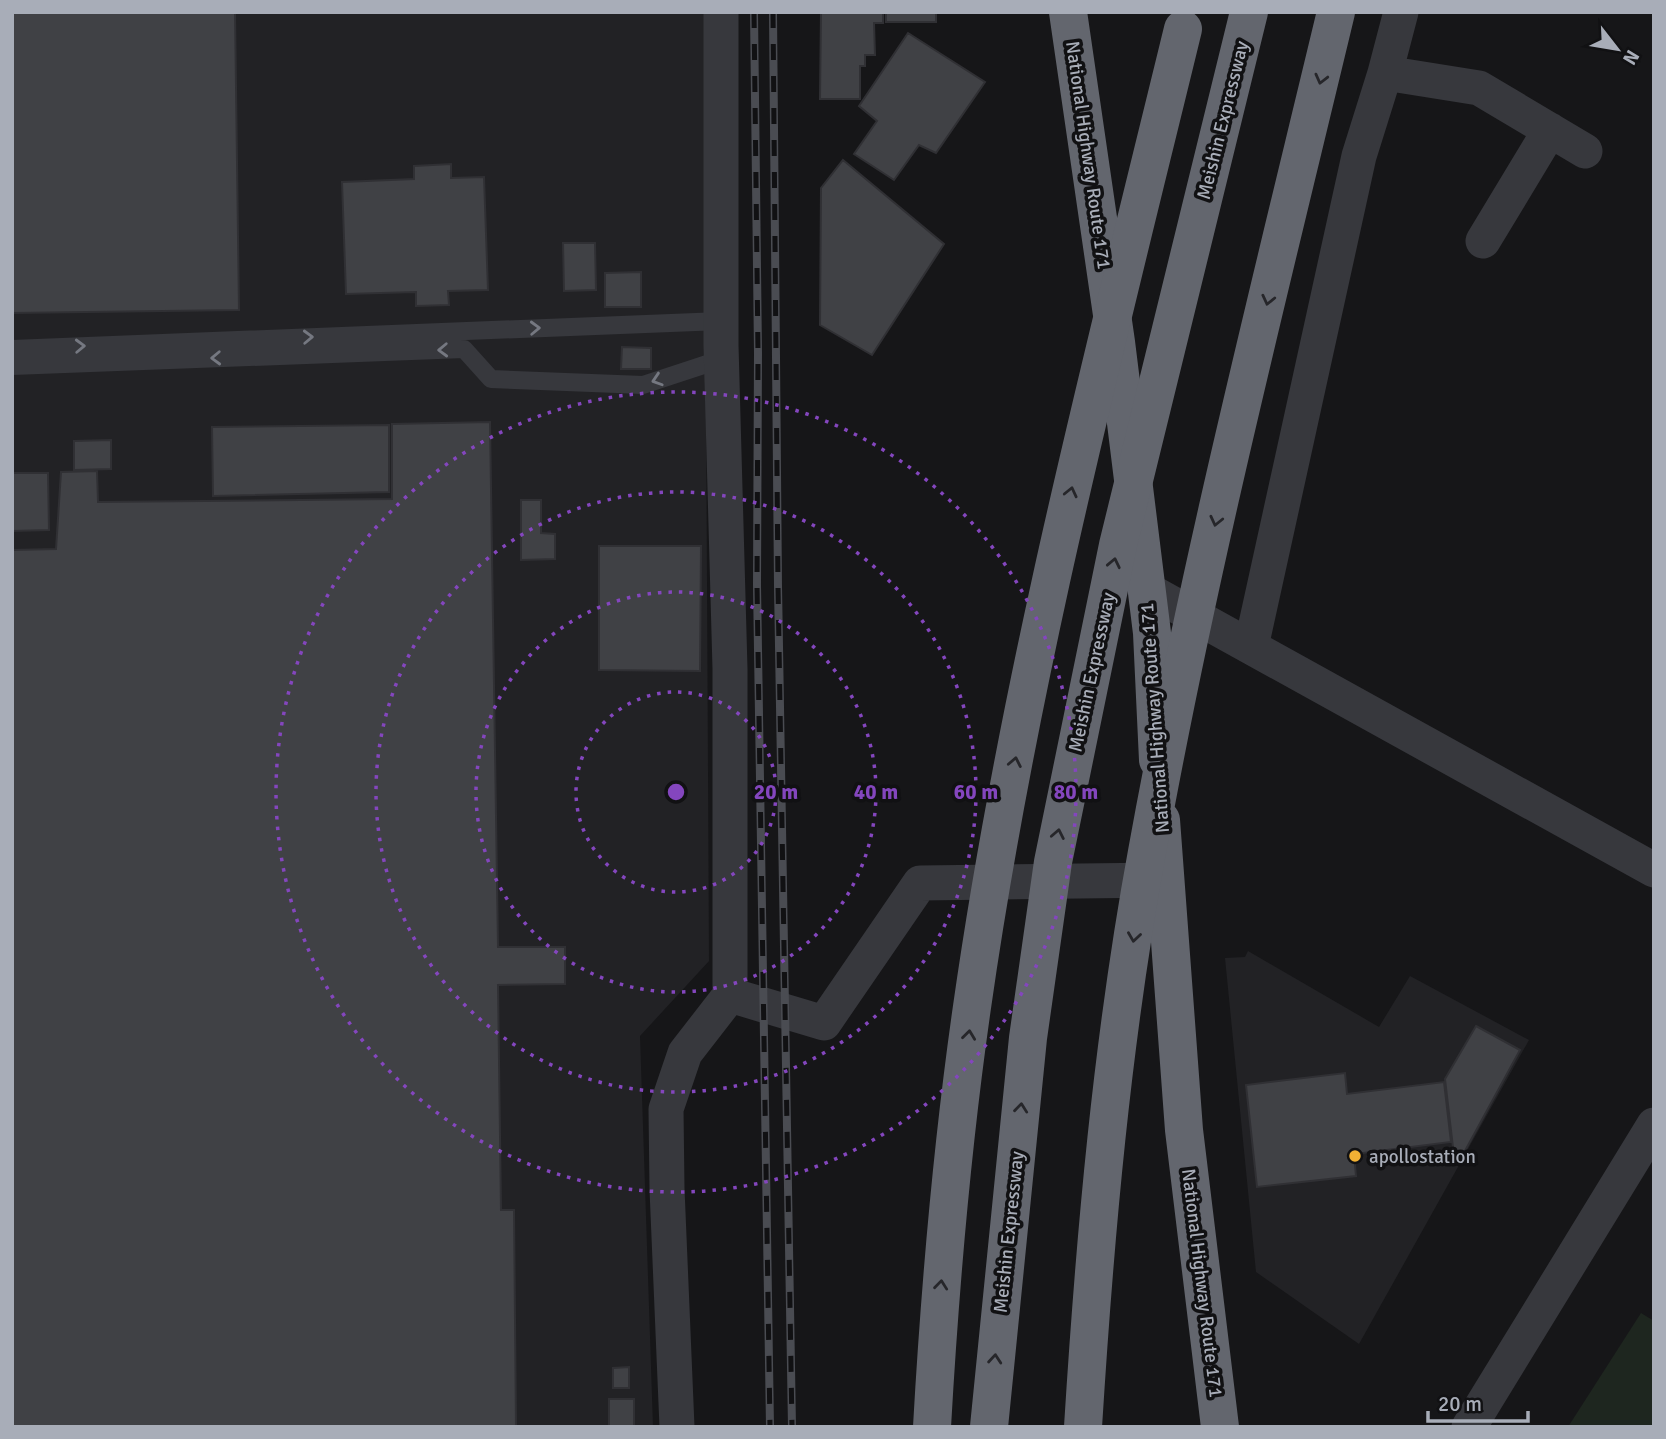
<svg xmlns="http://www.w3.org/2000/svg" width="1666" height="1439" font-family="Signika,sans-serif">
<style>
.built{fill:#222225}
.green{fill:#1e261f}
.building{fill:#404145;stroke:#303034;stroke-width:2}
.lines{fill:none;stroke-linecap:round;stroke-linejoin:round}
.lane{stroke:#37383d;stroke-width:18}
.street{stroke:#37383d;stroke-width:35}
.highway{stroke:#63666e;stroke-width:38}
.rail-casing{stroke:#4a4c52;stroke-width:8}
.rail{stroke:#111113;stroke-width:5;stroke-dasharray:16;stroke-linecap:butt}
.highway-bridge{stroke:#63666e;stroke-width:38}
.oneway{stroke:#26262a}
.oneway2{stroke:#757881}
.ring{fill:none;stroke:#8446be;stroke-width:3.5;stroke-dasharray:3.5 7}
.poi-dot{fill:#f2b134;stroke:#111113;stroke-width:2.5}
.labels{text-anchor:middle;stroke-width:7;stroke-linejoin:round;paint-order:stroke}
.street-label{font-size:19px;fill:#a8adb8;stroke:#111113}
.poi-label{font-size:19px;fill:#a8adb8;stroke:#111113;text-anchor:start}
.centre{fill:#8446be;stroke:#111113;stroke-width:3.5}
.ring-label{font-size:21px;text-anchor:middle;font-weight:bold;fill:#8446be;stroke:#111113;stroke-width:7;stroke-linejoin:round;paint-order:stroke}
</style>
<rect width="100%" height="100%" fill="#161618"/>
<path class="built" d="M12,12H704L709,961L640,1036L653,1427H12Z
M1248,951L1379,1027L1410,976L1529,1040L1359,1344L1256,1272L1225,958L1245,957Z"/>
<path class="green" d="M1641,1313L1654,1321V1427H1568Z"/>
<path class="building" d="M12,12H235L239,310L12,313Z
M821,12H883V23H874L875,55H865V66H860V99H820Z
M886,12H936V22H886Z
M908,33L985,82L936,153L919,145L894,180L854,154L877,121L859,106Z
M843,160L944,244L872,355L820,325L821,188Z
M451,164V178L484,177L488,290L448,291L449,305L416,306V292L346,294L342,182L414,179V166Z
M563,243H595L596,290L564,291Z
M641,272V307H605V273Z
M622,347L651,348V369H621Z
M490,422L498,947H565V984L498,985L501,1210H514L516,1427H12V550L56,549L61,472L97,471L98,502L392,499V424Z
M389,425V492L213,496L212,427Z
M111,440V469L74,470V441Z
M12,473H48L49,530L12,531Z
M521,500H541V533L555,534V559L521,560Z
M599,546H701L700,671L599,670Z
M1476,1026L1520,1050L1460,1160L1454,1156L1445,1079Z
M1345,1073L1347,1094L1444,1082L1451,1142L1354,1154L1356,1176L1257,1187L1246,1085Z
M629,1367V1388H613V1368Z
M609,1399H634V1427H609Z"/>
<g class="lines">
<path class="lane" d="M12,349L721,321
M12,366L464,349L491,379L643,385L722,359"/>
<path class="street" d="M721,12V345L730,669V995
M1385,73L1479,88L1585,151
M1483,241L1550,130
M1146,589L1654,870
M1251,647L1359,156L1385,73L1401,12
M677,1427L667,1189L666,1109L685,1053L730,995L824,1023L920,883L1164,880
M1469,1427L1654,1125"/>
<path class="highway" d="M1068,12L1116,342L1152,633L1158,760
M1161,820L1184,1130L1220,1427"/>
<defs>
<path id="rail" d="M754,12L758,353L757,585L770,1427
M773,12L778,586L792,1427"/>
</defs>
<use href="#rail" class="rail-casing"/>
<use href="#rail" class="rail"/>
<path class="highway-bridge" d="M932,1427C940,1286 952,1146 972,1007C1019,677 1104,353 1183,29
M989,1427L1028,1038L1053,862L1118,545L1249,12
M1083,1427C1095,1235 1112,1042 1147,852C1198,570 1269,291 1336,12"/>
</g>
<defs><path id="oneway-chevron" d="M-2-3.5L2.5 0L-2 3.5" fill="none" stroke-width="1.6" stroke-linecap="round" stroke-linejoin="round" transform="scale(1.75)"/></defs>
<g class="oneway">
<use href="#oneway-chevron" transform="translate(1321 79) rotate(104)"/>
<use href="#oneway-chevron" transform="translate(1268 300) rotate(103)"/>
<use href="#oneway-chevron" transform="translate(1071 492) rotate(-77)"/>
<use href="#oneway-chevron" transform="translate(1216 521) rotate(103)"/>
<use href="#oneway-chevron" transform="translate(1114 563) rotate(-78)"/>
<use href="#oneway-chevron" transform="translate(1015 762) rotate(-79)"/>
<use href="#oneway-chevron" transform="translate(1058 834) rotate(-79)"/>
<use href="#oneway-chevron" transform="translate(1134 937) rotate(98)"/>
<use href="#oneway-chevron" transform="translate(969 1035) rotate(-83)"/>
<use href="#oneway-chevron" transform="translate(1021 1108) rotate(-84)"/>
<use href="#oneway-chevron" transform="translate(941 1285) rotate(-84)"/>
<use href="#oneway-chevron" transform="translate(995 1359) rotate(-85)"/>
</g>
<g class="oneway2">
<use href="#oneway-chevron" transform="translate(535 328) rotate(-2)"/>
<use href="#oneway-chevron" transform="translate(308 337) rotate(-2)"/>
<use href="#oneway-chevron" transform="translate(80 346) rotate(-2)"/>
<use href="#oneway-chevron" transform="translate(443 350) rotate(178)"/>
<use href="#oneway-chevron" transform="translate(216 358) rotate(178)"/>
<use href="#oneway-chevron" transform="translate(657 380) rotate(162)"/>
</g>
<g class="ring">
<circle cx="676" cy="792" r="100"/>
<circle cx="676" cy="792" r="200"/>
<circle cx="676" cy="792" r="300"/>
<circle cx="676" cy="792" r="400"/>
</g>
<circle class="poi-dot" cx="1355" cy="1156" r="7"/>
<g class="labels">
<g class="street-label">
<text transform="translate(1222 120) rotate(-76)" y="7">Meishin Expressway</text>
<text transform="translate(1089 155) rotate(82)" y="7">National Highway Route 171</text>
<text transform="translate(1091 672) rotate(-78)" y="7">Meishin Expressway</text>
<text transform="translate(1154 718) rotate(-94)" y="7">National Highway Route 171</text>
<text transform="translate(1008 1232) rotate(-84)" y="7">Meishin Expressway</text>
<text transform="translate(1203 1283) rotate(83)" y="7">National Highway Route 171</text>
</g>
<g class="poi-label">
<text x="1369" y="1163">apollostation</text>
</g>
</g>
<circle cx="676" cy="792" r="10" class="centre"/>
<g class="ring-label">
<text x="776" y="799">20 m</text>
<text x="876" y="799">40 m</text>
<text x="976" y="799">60 m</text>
<text x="1076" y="799">80 m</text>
</g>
<rect width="1666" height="1439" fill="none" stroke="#a8adb8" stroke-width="28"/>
<g transform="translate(1617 49) rotate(121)" stroke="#111113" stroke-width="5" paint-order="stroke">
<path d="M0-5L12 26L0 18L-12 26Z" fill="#a8adb8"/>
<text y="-10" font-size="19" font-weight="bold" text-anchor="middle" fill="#a8adb8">N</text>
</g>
<path d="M1428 1411v10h100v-10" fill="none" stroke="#a8adb8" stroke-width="3.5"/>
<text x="1438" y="1411" font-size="21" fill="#a8adb8" stroke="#111113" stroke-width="5" paint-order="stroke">20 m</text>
</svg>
